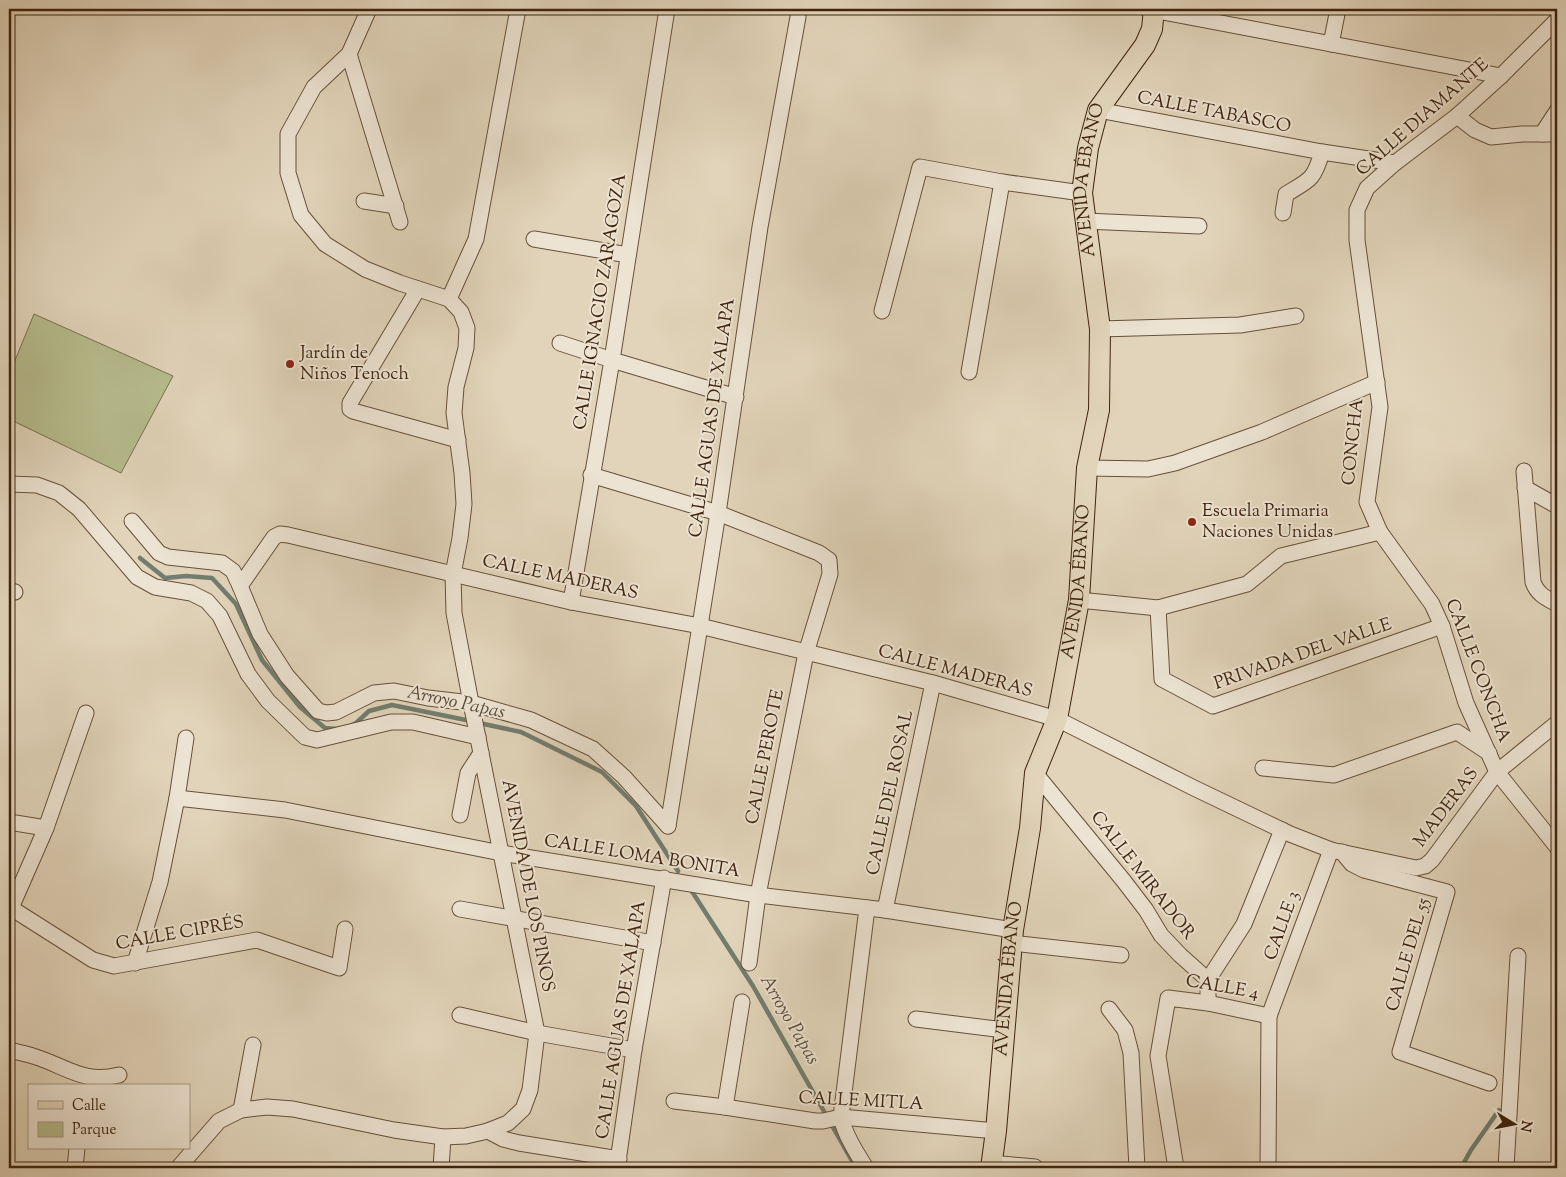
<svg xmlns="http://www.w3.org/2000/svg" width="1566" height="1177" font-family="'Sorts Mill Goudy',serif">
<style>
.green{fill:#b6bc8d;stroke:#7b704e}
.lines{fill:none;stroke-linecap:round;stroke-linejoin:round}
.stream{stroke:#727d6f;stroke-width:4.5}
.minor-casing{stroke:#685039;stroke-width:17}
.major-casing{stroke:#40240e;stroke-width:22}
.minor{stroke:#ece3d2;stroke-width:15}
.major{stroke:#e1d4ba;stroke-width:20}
.poi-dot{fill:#8f2418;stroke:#ece3d2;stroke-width:2}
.labels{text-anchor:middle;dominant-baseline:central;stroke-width:4;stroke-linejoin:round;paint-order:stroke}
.street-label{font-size:18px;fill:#40240e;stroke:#ece3d2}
.poi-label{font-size:18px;fill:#40240e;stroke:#ece3d2;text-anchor:start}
.water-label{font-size:19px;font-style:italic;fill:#554936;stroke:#ece3d2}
</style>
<rect width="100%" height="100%" fill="#e1d4ba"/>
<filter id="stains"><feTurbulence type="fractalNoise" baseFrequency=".004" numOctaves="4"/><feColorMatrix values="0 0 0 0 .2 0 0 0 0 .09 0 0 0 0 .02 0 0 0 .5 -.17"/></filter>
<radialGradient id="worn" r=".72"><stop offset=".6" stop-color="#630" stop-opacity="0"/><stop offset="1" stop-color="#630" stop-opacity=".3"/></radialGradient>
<polygon class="green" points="34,314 173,376 121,473 9,419 9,375"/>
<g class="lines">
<g class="stream">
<polyline points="140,558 165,578 186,576 212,578 236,604 262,660 300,707 325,728 337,729"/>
<polyline points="479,723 521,732 602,772 636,806 678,871"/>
<polyline points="352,725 356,723 369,711 392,705 471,721"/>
<polyline points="691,890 753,986 856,1168"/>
<polyline points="1461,1168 1471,1150 1499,1110"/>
</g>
<defs>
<g id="minor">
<polyline points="369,9 349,54 314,87 288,134 288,173 301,215 325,244 365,269 400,283 449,299"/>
<polyline points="1147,9 1501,76"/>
<polyline points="1557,20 1501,76 1457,116 1395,163 1367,188 1357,210 1357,240 1380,407 1367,502 1380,532 1432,604 1442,626 1466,703 1497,772 1557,847"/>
<polyline points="1331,44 1338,9"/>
<polyline points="349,54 400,222"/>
<polyline points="1098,110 1322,152 1395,163"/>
<polyline points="1457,116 1475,130 1491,137 1522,134 1557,134"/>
<polyline points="1542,134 1557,111"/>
<polyline points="364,201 396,206"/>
<path d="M1283,213L1286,194C1310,180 1314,180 1322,152"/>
<polyline points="1085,221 1199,226"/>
<polyline points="534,239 628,255"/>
<polyline points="418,289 350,403 350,409 353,411 458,440"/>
<polyline points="449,299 476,239 518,9"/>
<polyline points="882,311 920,167 1002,182 1082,193"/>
<polyline points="1100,329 1240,325 1296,316"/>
<polyline points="560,343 612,360 736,397"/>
<polyline points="969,372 1002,182"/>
<polyline points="1087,468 1148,469 1175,463 1262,432 1377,382"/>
<path d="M1524,471L1533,582C1537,594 1546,598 1557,604"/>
<polyline points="591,475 718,513 819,553 829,560 830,574 806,653 758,895 749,963"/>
<polyline points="9,484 37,485 59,493 79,509 137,577 155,587 191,593 207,601 220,616 248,674 268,701 305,737 317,740 391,722 413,722 478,737"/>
<polyline points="1525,488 1557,506"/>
<polyline points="132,521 159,553 168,557 222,563 233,571 240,586 260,634 287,676 318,711 327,713 336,712 374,693 394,691 428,698 471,703 531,720 593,749 624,777 668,826"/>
<polyline points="240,586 274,537 280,534 288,535 571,602 700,626 933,683 1057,719 1194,788 1290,834 1331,850 1416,868 1425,866 1432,860 1497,772 1557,723"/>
<polyline points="9,591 15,592"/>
<polyline points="1079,600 1158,608 1247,584 1281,556 1380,532"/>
<polyline points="571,602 612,360 667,9"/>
<polyline points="1158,608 1162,679 1213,706 1442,626"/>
<polyline points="1263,768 1334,775 1457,732 1489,753"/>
<polyline points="1035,773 1123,880 1146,910 1161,935 1180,955 1208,980 1208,1003"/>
<polyline points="177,798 285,810 501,853 758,895 885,910 1013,930"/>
<polyline points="460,815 468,773 481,753"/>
<polyline points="9,822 46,828"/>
<polyline points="668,826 718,513 760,227 798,17"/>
<polyline points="1342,852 1352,864 1364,870 1447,892 1400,1052 1489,1083"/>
<polyline points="9,908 11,908 93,960 114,966 257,940 339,968 345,929"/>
<polyline points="11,908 46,828 86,713"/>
<polyline points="460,909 653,943"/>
<polyline points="885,910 933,683"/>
<polyline points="1011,943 1121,955"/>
<polyline points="135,963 160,882 177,798 186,738"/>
<polyline points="1208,980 1244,924 1282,830"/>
<polyline points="1109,1009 1125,1030 1131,1053 1137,1168"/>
<polyline points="460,1015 537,1033 634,1050"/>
<polyline points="916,1019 1004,1030"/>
<path d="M9,1050C18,1052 27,1054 36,1057C67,1067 84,1084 119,1075"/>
<polyline points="674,1101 725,1107 815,1121 823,1121 841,1117 996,1131"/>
<polyline points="725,1107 742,1002"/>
<polyline points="241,1110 253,1045"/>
<polyline points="488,1131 503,1139 519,1143 619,1159"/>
<polyline points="992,1163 1035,1167"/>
<polyline points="75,1168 77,1148"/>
<polyline points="178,1168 219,1121 241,1110 267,1107 293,1109 394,1130 443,1137 466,1136 488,1131 508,1123 523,1109 530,1090 537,1033 471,703 454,613 453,574 460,538 464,504 462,473 454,413 456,387 466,348 467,328 461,312 449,299"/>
<polyline points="441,1168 443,1137"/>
<polyline points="617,1168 634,1050 664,878"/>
<path d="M866,1168C856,1152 845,1135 841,1117L867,908"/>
<polyline points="1176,1168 1158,1056 1168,998 1208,1003 1269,1016"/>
<polyline points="1268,1168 1269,1016 1331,850"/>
<polyline points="1506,1168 1518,956"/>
</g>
<g id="major">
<path id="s1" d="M991,1168L996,1131L1013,930L1030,828L1035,773L1057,719L1079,600L1087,468L1099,410L1100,329L1082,193L1088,148L1098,110L1145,45L1152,29L1154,9"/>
</g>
</defs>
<use href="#minor" class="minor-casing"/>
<use href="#major" class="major-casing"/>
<use href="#minor" class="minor"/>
<use href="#major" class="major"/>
</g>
<g class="poi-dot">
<circle cx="290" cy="364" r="5"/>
<circle cx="1192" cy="522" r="5"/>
</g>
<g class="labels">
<g class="street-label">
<text transform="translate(1214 113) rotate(11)">CALLE TABASCO</text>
<text transform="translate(1423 118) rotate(-41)">CALLE DIAMANTE</text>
<text stroke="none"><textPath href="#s1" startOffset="1000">AVENIDA ÉBANO</textPath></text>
<text transform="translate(601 302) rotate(-81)">CALLE IGNACIO ZARAGOZA</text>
<text transform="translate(713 418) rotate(-82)">CALLE AGUAS DE XALAPA</text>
<text transform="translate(1354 442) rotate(-84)">CONCHA</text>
<text transform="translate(560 578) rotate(12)">CALLE MADERAS</text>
<text stroke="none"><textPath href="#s1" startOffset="595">AVENIDA ÉBANO</textPath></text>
<text transform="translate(1303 655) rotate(-19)">PRIVADA DEL VALLE</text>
<text transform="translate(1477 671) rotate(69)">CALLE CONCHA</text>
<text transform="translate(955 672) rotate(15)">CALLE MADERAS</text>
<text transform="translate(766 757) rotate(-79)">CALLE PEROTE</text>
<text transform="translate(891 793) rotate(-78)">CALLE DEL ROSAL</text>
<text transform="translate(1447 808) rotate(-53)">MADERAS</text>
<text transform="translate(642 857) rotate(9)">CALLE LOMA BONITA</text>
<text transform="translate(1142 876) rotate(52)">CALLE MIRADOR</text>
<text transform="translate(527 886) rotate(79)">AVENIDA DE LOS PINOS</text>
<text transform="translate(1283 926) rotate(-70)">CALLE 3</text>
<text transform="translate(180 934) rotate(-10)">CALLE CIPRÉS</text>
<text transform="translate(1409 955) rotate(-74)">CALLE DEL 55</text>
<text stroke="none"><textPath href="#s1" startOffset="190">AVENIDA ÉBANO</textPath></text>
<text transform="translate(1222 988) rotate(10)">CALLE 4</text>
<text transform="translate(622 1020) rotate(-81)">CALLE AGUAS DE XALAPA</text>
<text transform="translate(861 1102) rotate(3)">CALLE MITLA</text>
</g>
<g class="poi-label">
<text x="300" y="354">Jardín de<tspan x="300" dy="21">Niños Tenoch</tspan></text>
<text x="1202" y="512">Escuela Primaria<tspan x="1202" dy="21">Naciones Unidas</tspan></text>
</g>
<g class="water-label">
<text transform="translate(456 703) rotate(12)">Arroyo Papas</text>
<text transform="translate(789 1020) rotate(60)">Arroyo Papas</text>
</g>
</g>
<rect width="1566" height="1177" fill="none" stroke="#e1d4ba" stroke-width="30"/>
<rect x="10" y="10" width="1546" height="1157" fill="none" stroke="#40240e" stroke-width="2.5"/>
<rect x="15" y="15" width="1536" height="1147" fill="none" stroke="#40240e"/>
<rect x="28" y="1084" width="162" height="65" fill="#ece3d2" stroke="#a79784"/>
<rect x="38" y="1101" width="25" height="8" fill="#e1d4ba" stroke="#a79784"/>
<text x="72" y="1110" font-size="15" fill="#40240e">Calle</text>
<rect x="38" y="1122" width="25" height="15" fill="#b6bc8d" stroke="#a79784"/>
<text x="72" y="1134" font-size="15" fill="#40240e">Parque</text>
<g transform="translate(1514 1124) rotate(100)" stroke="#ece3d2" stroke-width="4" paint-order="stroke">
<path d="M0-4L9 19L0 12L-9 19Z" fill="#40240e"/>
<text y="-8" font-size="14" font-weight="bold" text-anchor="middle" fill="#40240e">N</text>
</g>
<rect width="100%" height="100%" filter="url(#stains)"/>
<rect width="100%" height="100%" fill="url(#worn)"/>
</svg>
